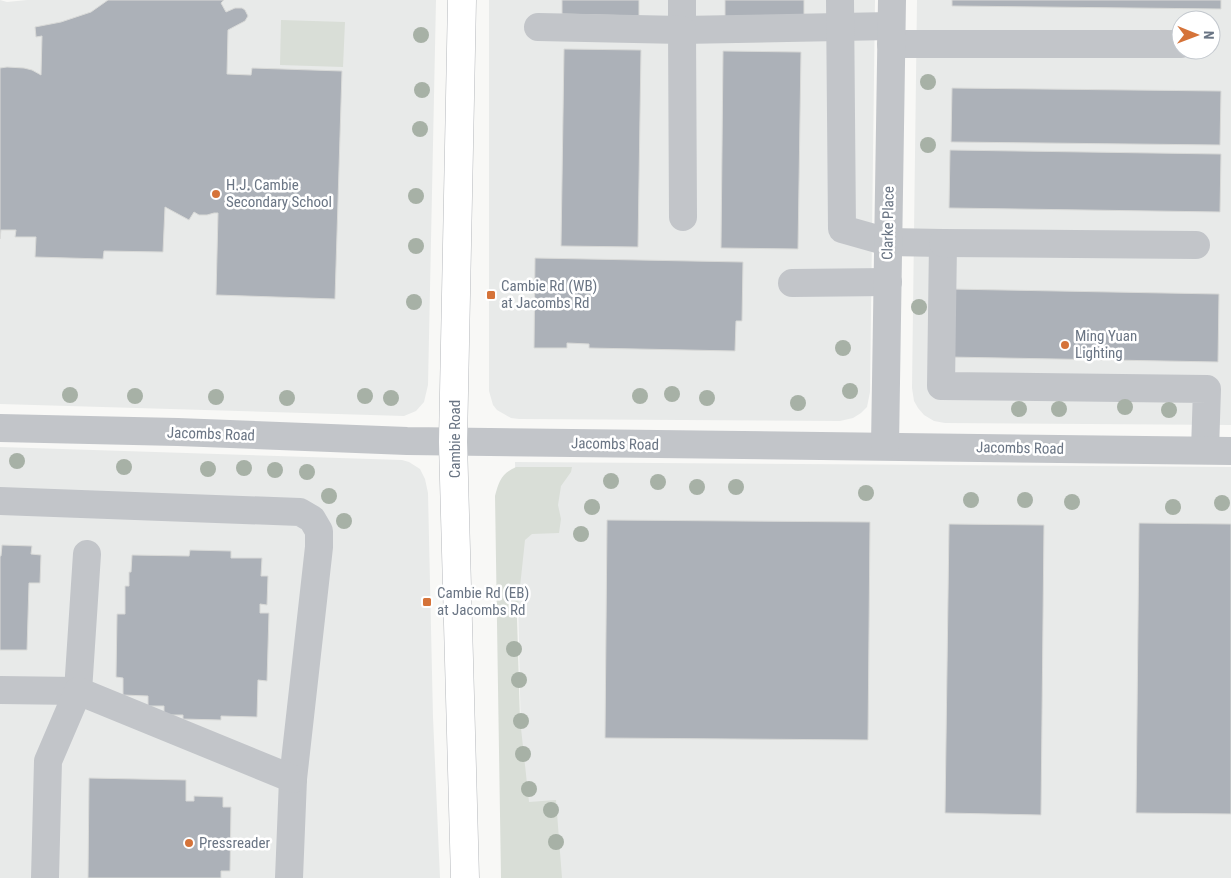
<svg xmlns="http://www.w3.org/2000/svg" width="1231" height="878" font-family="'Roboto Condensed',sans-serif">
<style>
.built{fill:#e8eae9;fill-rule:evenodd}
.green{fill:#d9ded7}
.building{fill:#acb1b8;stroke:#d9dad8}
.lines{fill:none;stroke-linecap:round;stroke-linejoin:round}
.major-casing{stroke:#b6b9bd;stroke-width:29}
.minor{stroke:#c2c5c9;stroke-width:28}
.major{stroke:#fff;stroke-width:28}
.tree{fill:#a7b1a6}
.poi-dot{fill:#d57339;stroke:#fff;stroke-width:2}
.labels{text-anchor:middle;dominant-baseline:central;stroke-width:5;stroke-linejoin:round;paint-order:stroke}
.poi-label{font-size:15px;fill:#6a7584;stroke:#fff;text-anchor:start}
.street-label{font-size:15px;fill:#6a7584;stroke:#fff}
</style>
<rect width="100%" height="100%" fill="#f8f8f6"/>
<g class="built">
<polygon points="0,0 7,2 27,0 436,0 428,385 424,402 416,411 404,416 0,404"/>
<polygon points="489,0 875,0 870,392 867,407 861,413 853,418 840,421 519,419 511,418 497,410 493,405 489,391"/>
<path d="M917,0H1231V425L945,423L934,421L924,415L918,408L914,401L912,388ZM1181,20H1211V50H1181Z"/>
<polygon points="0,447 402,460 409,462 420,469 425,479 428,493 433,717 440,878 0,878"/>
<polygon points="515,462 1231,467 1231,878 524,878"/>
</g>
<g class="green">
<polygon points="281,20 345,22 343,67 280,65"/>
<path d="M516,467H572L571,472L561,486L558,505L561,519L559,533L532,534L525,540L517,615L520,719L529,802L556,800L562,878H501L495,496C499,481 501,474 516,467Z"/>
</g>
<g class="building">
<polygon points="108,0 224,0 221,3 226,12 235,8 242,8 245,10 248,16 245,21 228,30 227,74 251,75 252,68 342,71 335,299 216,295 218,213 214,213 207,215 199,215 194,212 189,220 165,207 163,252 104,251 103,259 35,257 36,237 15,237 16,230 1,230 0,239 0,68 7,67 24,68 32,70 41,75 42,36 36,37 35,27 61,22 91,12"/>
<polygon points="562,0 639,0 639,16 562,14"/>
<polygon points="725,0 804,0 804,18 725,17"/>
<polygon points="952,0 1221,0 1221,9 952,6"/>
<polygon points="564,49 641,50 638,247 561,246"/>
<polygon points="723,51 801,52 798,249 721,248"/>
<polygon points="952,88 1221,91 1220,145 951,142"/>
<polygon points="950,150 1221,154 1220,212 949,208"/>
<polygon points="535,258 743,262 742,321 736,321 735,351 589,348 589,344 567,343 567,348 534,348"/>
<polygon points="950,289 1219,294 1218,362 948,357"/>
<polygon points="607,520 870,522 868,740 605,738"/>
<polygon points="1139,523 1231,524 1231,814 1136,813"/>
<polygon points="949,524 1044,525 1041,815 945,813"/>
<polygon points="2,545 32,546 31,554 41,555 40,583 29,583 27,650 0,650 0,556 1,556"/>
<polygon points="190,550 231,551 231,558 262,558 261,576 268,576 267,605 260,604 260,613 269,613 267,681 258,680 257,717 221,716 221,720 183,719 183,715 164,715 164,706 148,706 148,696 123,695 123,678 116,677 117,614 125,614 125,586 129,586 129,572 131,572 132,555 189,556"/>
<polygon points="89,778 186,780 186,801 194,801 194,796 223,797 223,807 231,807 230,871 221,871 221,878 88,878"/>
</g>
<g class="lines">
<defs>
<polyline id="major" points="462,0 453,442 465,878"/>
</defs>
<use href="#major" class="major-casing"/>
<g class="minor">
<polyline points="682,0 682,30 891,26"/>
<polyline points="840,0 842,229 888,242 943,243 941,386 1207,389 1205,450"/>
<polyline points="538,27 682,30 683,217"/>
<polyline points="891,44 1181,44"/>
<polyline points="943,243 1196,245"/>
<polyline points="792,283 888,282"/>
<polyline points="0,428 178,432 407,441 1231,451"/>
<polyline points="885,446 892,0"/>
<polyline points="0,501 300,512 312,519 319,531 319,547 293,779 289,878"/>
<polyline points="0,690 78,691 87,554"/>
<polyline points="45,878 48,761 78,691 293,779"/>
</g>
<use href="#major" class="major"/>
</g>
<g class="tree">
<circle cx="421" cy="35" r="8"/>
<circle cx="928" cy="82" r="8"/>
<circle cx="422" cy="90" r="8"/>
<circle cx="420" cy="129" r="8"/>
<circle cx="928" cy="145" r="8"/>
<circle cx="416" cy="196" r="8"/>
<circle cx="416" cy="246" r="8"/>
<circle cx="414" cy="302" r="8"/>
<circle cx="919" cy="307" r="8"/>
<circle cx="843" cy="348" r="8"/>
<circle cx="850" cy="391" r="8"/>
<circle cx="672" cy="394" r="8"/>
<circle cx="70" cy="395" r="8"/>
<circle cx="135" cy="396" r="8"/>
<circle cx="365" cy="396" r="8"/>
<circle cx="640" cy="396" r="8"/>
<circle cx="216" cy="397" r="8"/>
<circle cx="287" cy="398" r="8"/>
<circle cx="391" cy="398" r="8"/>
<circle cx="707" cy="398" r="8"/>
<circle cx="798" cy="403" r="8"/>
<circle cx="1125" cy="407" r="8"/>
<circle cx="1019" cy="409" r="8"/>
<circle cx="1059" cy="409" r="8"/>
<circle cx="1169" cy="410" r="8"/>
<circle cx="17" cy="461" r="8"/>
<circle cx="124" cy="467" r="8"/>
<circle cx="244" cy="468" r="8"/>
<circle cx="208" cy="469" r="8"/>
<circle cx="275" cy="470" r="8"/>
<circle cx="307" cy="472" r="8"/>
<circle cx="611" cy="481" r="8"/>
<circle cx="658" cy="482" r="8"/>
<circle cx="697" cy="487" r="8"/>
<circle cx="736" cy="487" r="8"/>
<circle cx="866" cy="493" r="8"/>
<circle cx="329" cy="496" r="8"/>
<circle cx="971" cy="500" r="8"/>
<circle cx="1025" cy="500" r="8"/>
<circle cx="1072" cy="502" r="8"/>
<circle cx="1222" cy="503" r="8"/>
<circle cx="592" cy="507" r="8"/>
<circle cx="1173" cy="507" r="8"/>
<circle cx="344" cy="521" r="8"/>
<circle cx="581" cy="534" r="8"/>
<circle cx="514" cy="649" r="8"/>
<circle cx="519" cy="680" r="8"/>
<circle cx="521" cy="721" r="8"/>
<circle cx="523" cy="754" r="8"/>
<circle cx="529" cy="789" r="8"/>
<circle cx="551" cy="810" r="8"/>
<circle cx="556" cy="842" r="8"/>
</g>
<g class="poi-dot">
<circle cx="216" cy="194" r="5"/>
<rect x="486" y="290" width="10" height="10" rx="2.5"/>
<circle cx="1065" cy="345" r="5"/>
<rect x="422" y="597" width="10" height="10" rx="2.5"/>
<circle cx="189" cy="843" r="5"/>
</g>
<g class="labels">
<g class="poi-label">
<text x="226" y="185">H.J. Cambie<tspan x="226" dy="17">Secondary School</tspan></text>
<text x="501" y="286">Cambie Rd (WB)<tspan x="501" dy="17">at Jacombs Rd</tspan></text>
<text x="1075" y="336">Ming Yuan<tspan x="1075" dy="17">Lighting</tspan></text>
<text x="437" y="593">Cambie Rd (EB)<tspan x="437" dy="17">at Jacombs Rd</tspan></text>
<text x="199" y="843">Pressreader</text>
</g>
<g class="street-label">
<text transform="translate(888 223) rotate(-89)">Clarke Place</text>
<text transform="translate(211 434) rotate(2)">Jacombs Road</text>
<text transform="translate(455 439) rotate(-90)">Cambie Road</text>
<text transform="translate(615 444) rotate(1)">Jacombs Road</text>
<text transform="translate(1020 448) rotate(1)">Jacombs Road</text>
</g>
</g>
<g transform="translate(1196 35) rotate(91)"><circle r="24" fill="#ffffff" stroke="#c3c8ce"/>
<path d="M0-4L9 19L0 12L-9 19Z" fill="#d57339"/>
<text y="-8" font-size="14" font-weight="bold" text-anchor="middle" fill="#6a7584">N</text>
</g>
</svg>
